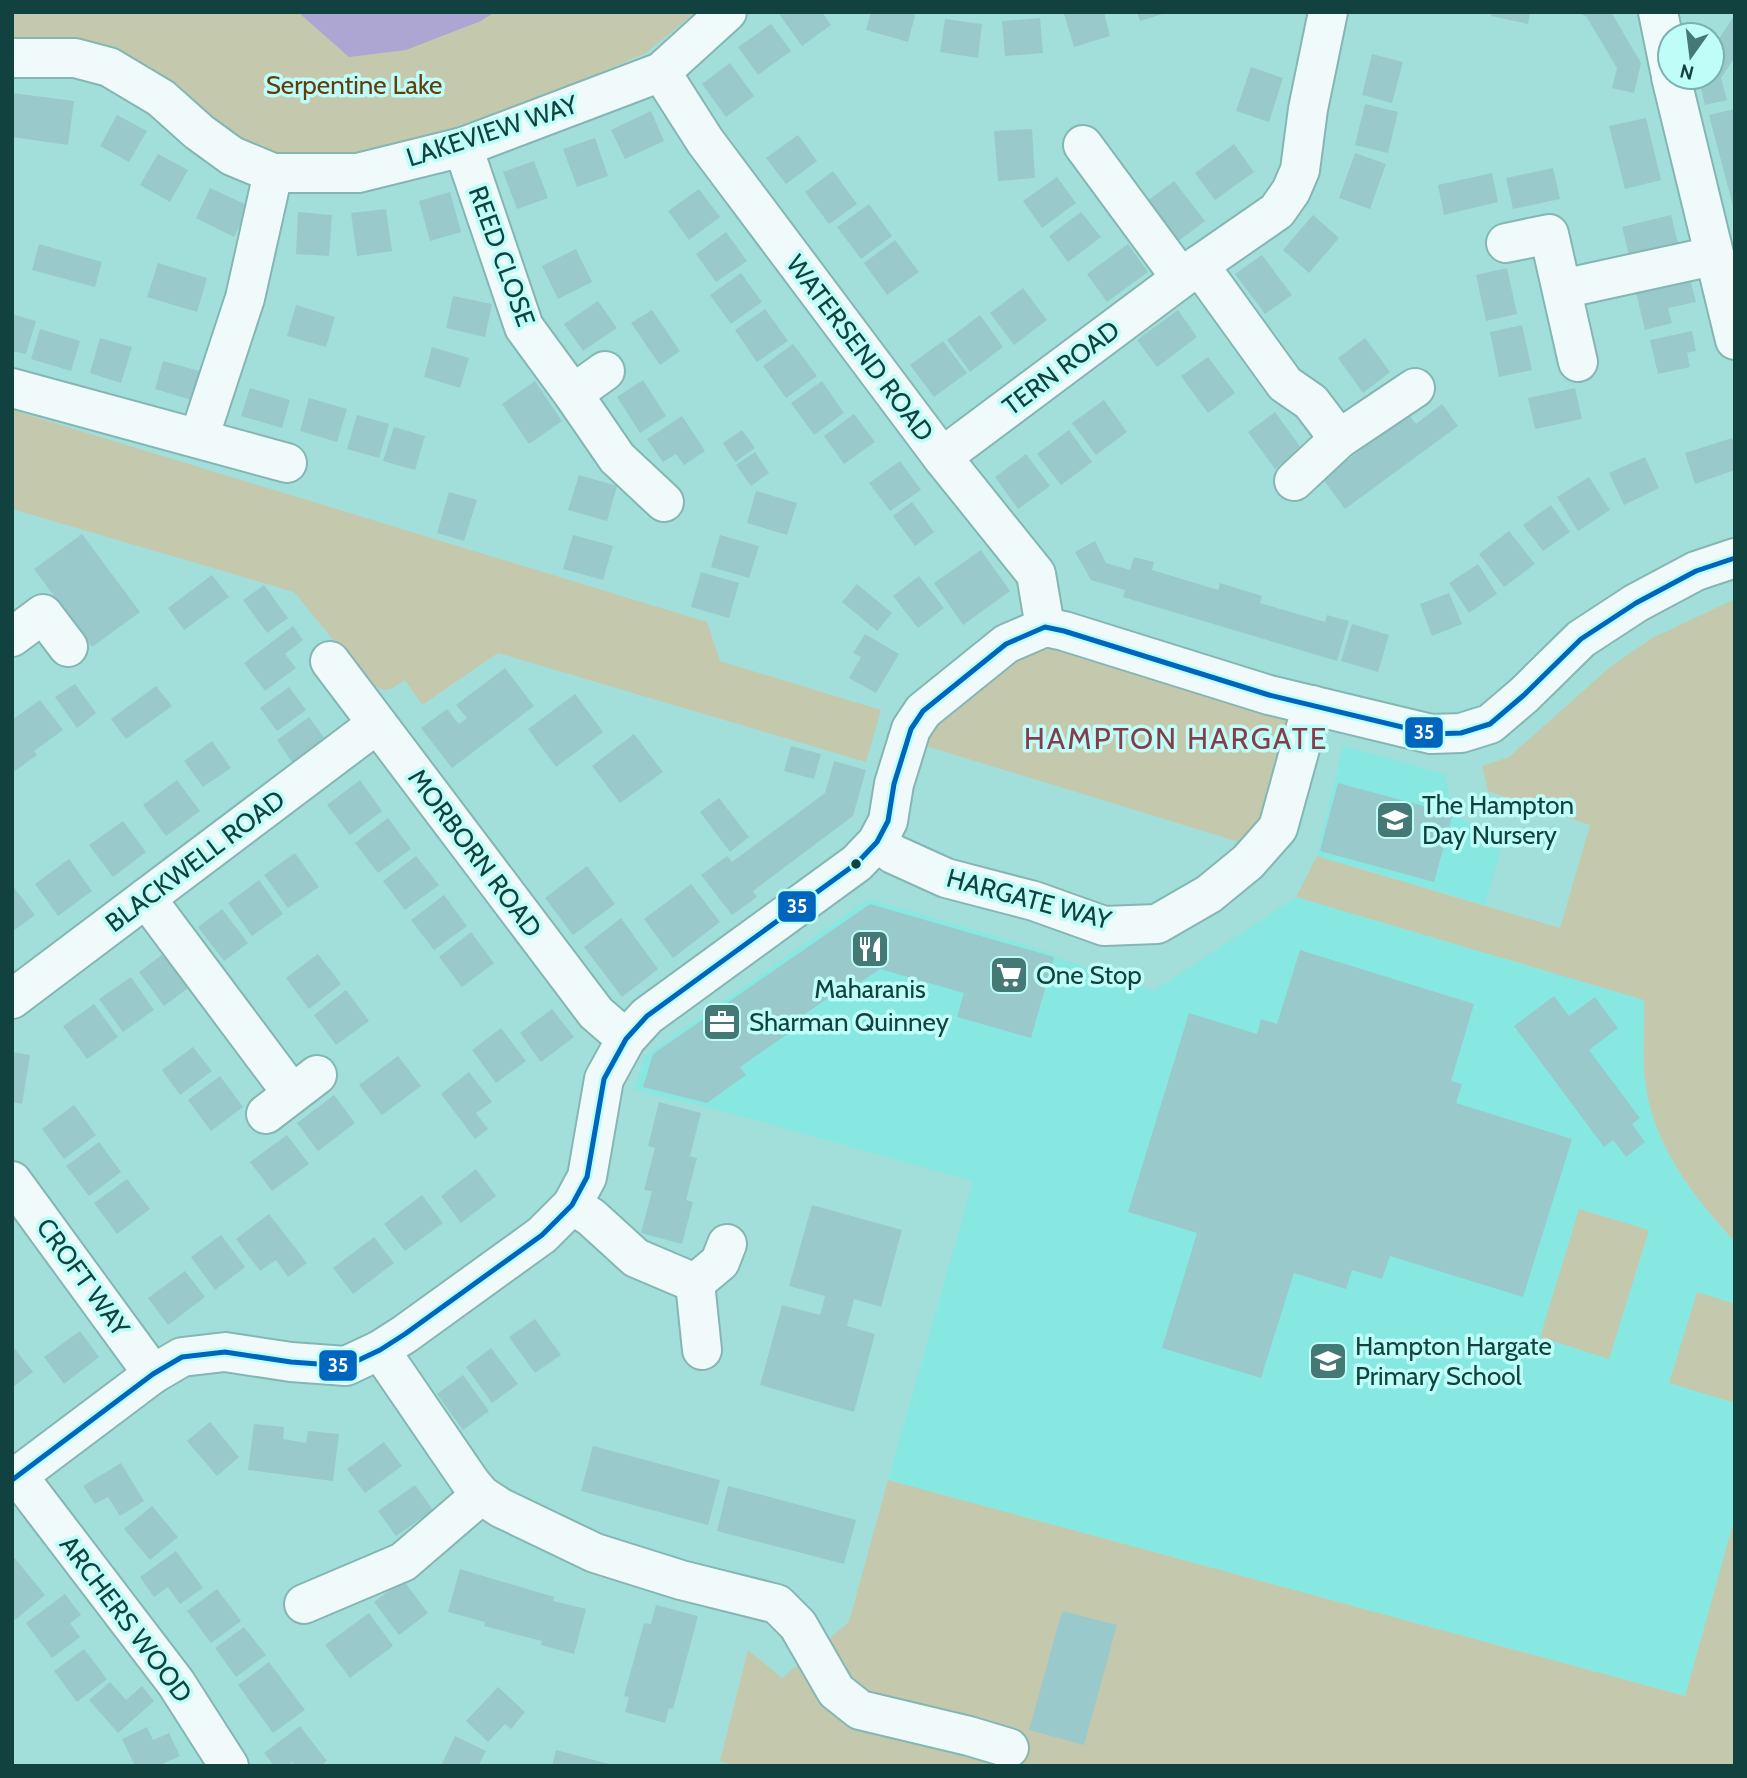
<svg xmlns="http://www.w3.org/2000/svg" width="1747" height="1778" font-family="Cabin,sans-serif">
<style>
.built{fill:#87e8e2}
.green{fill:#c4c9ad}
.water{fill:#ada6d2}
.building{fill:#99c9cb}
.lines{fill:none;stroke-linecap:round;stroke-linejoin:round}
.minor-casing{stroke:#84b6b3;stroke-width:42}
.minor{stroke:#f1fafa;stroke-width:38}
.bus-1-casing{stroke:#bffdf8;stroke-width:10}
.bus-1{stroke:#0065bd;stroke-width:5}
.bus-dot{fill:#114240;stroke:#bffdf8;stroke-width:2.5}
.labels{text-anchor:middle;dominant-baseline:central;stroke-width:7;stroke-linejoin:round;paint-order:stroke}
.park-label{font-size:26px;fill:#603d0b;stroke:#bffdf8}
.street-label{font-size:26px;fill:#114240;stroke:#bffdf8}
.poi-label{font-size:26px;fill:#114240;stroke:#bffdf8;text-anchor:start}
.quarter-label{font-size:30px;letter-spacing:2px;fill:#853d4b;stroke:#bffdf8}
.line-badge{stroke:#bffdf8;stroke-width:2.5}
.badge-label{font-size:19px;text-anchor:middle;font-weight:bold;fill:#fff}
</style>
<rect width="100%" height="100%" fill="#a2dfdb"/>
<g class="built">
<polygon points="1343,746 1445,774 1452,810 1478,831 1504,838 1485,905 1317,856"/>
<polygon points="1296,897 1644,1000 1645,1081 1707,1211 1735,1242 1735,1517 1686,1696 888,1480 973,1181 719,1110 634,1090 645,1056 869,899 1055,954 1055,957 1154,991"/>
</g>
<g class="green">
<polygon points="12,12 696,12 646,53 487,121 362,157 276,155 12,40"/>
<polygon points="12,410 707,622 720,661 881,710 866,762 498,653 422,705 405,680 391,689 383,690 366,680 294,592 12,509"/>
<path d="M1735,599V1242C1693,1196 1652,1144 1645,1080C1642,1054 1645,1026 1644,1000L1296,897L1317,856L1560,928L1590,825L1488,791L1482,766L1509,757L1610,667L1652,638Z"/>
<polygon points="1064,642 1285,716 1289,731 1252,846 926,746 945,710 1031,649"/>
<polygon points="1579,1209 1649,1230 1609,1359 1540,1337"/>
<polygon points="1697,1292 1735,1304 1735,1403 1669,1383"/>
<polygon points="888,1480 1685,1696 1735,1517 1735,1766 736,1766 720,1761 748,1650 782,1678 849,1622"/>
</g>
<polygon class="water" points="298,12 495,12 481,21 406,50 349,57"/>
<g class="building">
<polygon points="782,12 822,12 831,25 802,46 779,14"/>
<polygon points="871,12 916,12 908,42 866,30"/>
<polygon points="1069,12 1104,12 1110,36 1074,47 1064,14"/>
<polygon points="1137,12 1166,12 1166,13 1140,21"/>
<polygon points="1492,12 1530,12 1528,24 1491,16"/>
<polygon points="1575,12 1611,12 1641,63 1634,93 1612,88 1617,68 1586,16"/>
<polygon points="1735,14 1735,57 1721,78 1727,100 1705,105 1698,77 1712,77 1712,50"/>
<polygon points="1040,18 1043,53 1005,56 1002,21"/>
<polygon points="945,19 982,24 978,58 940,52"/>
<polygon points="771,24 791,51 758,75 738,47"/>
<polygon points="1372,54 1403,62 1392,103 1362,95"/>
<polygon points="730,63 754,96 726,117 702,84"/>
<polygon points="1251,67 1283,78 1269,122 1236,111"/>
<polygon points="12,93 74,101 68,145 12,137"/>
<polygon points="1365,104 1398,112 1388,153 1355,145"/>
<polygon points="1735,109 1735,210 1734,210 1709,115"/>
<polygon points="651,111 664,141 625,159 611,130"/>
<polygon points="117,115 147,131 129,162 100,146"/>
<polygon points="1646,118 1661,180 1625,189 1609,126"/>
<polygon points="1032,129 1035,178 998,181 994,131"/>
<polygon points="798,135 817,161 786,184 766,158"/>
<polygon points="595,138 608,176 577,187 563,149"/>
<polygon points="1234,144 1254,172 1215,200 1195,173"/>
<polygon points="1355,153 1386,164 1370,209 1339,198"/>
<polygon points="158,154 188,170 170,202 140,185"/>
<polygon points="534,161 548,198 517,209 503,172"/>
<polygon points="1553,168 1560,199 1513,209 1506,178"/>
<polygon points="833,171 857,204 829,224 805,192"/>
<polygon points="1492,173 1498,202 1444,215 1438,185"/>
<polygon points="1057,177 1076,203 1042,228 1023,201"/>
<polygon points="1174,181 1205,221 1177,242 1147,201"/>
<polygon points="210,188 249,206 234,237 196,218"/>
<polygon points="699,189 720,217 689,240 668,211"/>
<polygon points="450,192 461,232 430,241 419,201"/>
<polygon points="869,204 892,236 861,259 837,227"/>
<polygon points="386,209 392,251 357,256 351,213"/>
<polygon points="298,212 332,215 329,256 296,254"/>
<polygon points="1081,212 1101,237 1068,262 1049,236"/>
<polygon points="1313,215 1339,238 1309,273 1283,250"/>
<polygon points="1671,215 1678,243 1629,255 1622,227"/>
<polygon points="726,232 747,261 716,282 696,254"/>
<polygon points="895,240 919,272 887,295 864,263"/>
<polygon points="39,244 102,262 95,287 32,270"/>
<polygon points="1128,244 1148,272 1107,302 1087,274"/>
<polygon points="576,249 592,282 558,299 542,266"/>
<polygon points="1262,255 1292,295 1265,314 1235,274"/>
<polygon points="158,263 207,278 197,312 147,297"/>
<polygon points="1507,268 1517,314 1486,321 1476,275"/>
<polygon points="1688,271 1696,302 1668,308 1672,323 1645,330 1634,284"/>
<polygon points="741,273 762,302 731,324 710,295"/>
<polygon points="1023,288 1047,320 1014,345 990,313"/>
<polygon points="453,296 492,304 485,337 446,328"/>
<polygon points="598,301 617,328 583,351 564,324"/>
<polygon points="296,305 335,317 326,347 287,336"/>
<polygon points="765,309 788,341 757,362 735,330"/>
<polygon points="652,310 680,351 660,365 631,323"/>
<polygon points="1178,310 1197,337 1157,367 1137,340"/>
<polygon points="12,314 36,321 26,354 12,351"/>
<polygon points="980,315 1003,347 970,372 947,340"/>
<polygon points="1522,325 1532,370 1499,377 1490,332"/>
<polygon points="40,329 80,341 71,371 31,359"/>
<polygon points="1692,331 1696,351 1687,353 1690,367 1658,374 1650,340"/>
<polygon points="100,338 132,347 121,383 90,373"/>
<polygon points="1365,338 1390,372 1363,393 1338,358"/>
<polygon points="943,341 967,373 934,397 910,365"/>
<polygon points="793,344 817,376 786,398 763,366"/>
<polygon points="432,347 469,358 460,388 424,377"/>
<polygon points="1208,357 1235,393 1208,413 1181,376"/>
<polygon points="163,361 203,372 195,401 155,389"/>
<polygon points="643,380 666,416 640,433 617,397"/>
<polygon points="535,381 562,421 529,444 502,404"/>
<polygon points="822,381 844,413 814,435 791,403"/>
<polygon points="250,388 290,400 282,428 241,416"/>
<polygon points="1575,388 1582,419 1535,429 1528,398"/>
<polygon points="309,398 347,409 337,442 300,431"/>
<polygon points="1104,400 1127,432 1096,455 1072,423"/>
<polygon points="1442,404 1458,426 1345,509 1322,478 1409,415 1416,424"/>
<polygon points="1275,412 1302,449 1275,469 1248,432"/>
<polygon points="854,414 875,442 844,464 824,436"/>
<polygon points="357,415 389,424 379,458 347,449"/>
<polygon points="682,416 705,451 684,465 676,454 663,462 647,439"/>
<polygon points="394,427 425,436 415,470 383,461"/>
<polygon points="742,430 755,448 735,462 723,443"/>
<polygon points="1069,430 1092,462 1061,485 1037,454"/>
<polygon points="1732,438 1735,445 1735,470 1695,484 1685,453"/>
<polygon points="755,452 769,473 751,486 736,465"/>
<polygon points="1026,454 1050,486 1018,509 995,477"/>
<polygon points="1645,457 1659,488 1624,505 1609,473"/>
<polygon points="900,461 921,490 890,511 869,483"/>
<polygon points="579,475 617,486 607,521 568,510"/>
<polygon points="1589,477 1610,510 1578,531 1557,497"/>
<polygon points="756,491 797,503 787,535 747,523"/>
<polygon points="449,492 477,500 464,541 437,533"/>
<polygon points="912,502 934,532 915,546 893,516"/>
<polygon points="1551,505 1570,532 1543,551 1523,525"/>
<polygon points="1509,531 1535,564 1504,587 1479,554"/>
<polygon points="82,534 140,612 92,647 34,569"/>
<polygon points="573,535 613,546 603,580 563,569"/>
<polygon points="720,535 759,546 749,578 711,567"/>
<polygon points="1095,541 1106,563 1130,570 1134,557 1154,562 1152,570 1218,590 1220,583 1262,596 1260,603 1325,622 1327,615 1349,621 1337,661 1123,597 1125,590 1091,580 1075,552"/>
<polygon points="981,550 1010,591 963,625 934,583"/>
<polygon points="1478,564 1497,594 1469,613 1449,583"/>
<polygon points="701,572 739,583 729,618 691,607"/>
<polygon points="212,575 229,597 184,630 168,608"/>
<polygon points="919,576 944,608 918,628 893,596"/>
<polygon points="857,584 892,613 877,631 842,602"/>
<polygon points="264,585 288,618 267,633 243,600"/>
<polygon points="1449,593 1462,624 1432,636 1420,604"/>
<polygon points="1352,624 1389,635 1378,672 1341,661"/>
<polygon points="293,626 303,640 285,654 296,668 265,691 244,663"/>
<polygon points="865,634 899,654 876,693 849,678 861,657 853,653"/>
<polygon points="505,668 534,706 452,768 421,728 447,709 459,724 467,718 456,705"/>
<polygon points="75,684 96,713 77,728 55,697"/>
<polygon points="156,686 172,706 126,739 111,719"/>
<polygon points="289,687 306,710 277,731 260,708"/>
<polygon points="575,694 603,732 556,767 528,729"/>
<polygon points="40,700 63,730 34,751 37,755 12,773 12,720"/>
<polygon points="309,717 325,739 292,762 277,740"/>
<polygon points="634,734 663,772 620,803 592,766"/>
<polygon points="212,741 231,768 203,787 184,761"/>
<polygon points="791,746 821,754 814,779 784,771"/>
<polygon points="834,761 866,770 853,816 753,891 757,897 732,915 701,875 727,856 732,862 825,793"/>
<polygon points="177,780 200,811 166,836 143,805"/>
<polygon points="360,780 382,811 350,835 327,805"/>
<polygon points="1338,783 1453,814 1434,882 1320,851"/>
<polygon points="719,798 749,837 730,852 700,812"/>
<polygon points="388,818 411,849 378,873 355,843"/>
<polygon points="123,821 146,852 113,877 89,845"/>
<polygon points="295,853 319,887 288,908 264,875"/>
<polygon points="416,856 439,885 405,910 383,881"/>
<polygon points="69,859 92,891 58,916 35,884"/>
<polygon points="587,866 615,904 573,935 545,898"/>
<polygon points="259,880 283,914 252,936 228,903"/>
<polygon points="691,884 720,922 673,958 644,919"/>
<polygon points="12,885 35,915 12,932"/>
<polygon points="444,895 467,926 434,950 411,920"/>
<polygon points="870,904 1054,957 1031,1038 957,1017 964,993 880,969 844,993 841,989 785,1028 789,1033 740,1067 746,1075 707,1103 643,1087 653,1054"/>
<polygon points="222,909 248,943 224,961 198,927"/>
<polygon points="621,918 658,969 622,997 584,947"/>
<polygon points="471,932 494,963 462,987 439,957"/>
<polygon points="1300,950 1474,1004 1451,1081 1462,1084 1456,1103 1572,1139 1523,1297 1390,1256 1382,1279 1352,1270 1346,1289 1294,1273 1261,1378 1162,1348 1197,1233 1128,1212 1189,1013 1257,1034 1261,1019 1277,1024"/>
<polygon points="163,954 188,988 164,1006 139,972"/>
<polygon points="318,954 341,984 309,1009 286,978"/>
<polygon points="131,977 154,1010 123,1032 99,999"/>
<polygon points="346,990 369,1021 336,1045 314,1015"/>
<polygon points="1554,996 1569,1016 1595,997 1618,1028 1589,1050 1640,1118 1632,1124 1645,1142 1626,1157 1613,1140 1604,1147 1514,1026"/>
<polygon points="94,1004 118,1037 87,1059 63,1026"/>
<polygon points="552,1009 574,1037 541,1062 520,1033"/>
<polygon points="501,1028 526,1061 496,1083 472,1050"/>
<polygon points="193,1047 212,1071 180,1095 162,1070"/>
<polygon points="12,1052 30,1055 22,1104 12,1102"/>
<polygon points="398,1056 421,1086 382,1115 359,1085"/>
<polygon points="469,1072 492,1102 476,1113 488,1129 475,1139 441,1094"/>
<polygon points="220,1076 243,1107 211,1131 188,1100"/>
<polygon points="334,1095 355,1123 318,1151 297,1123"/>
<polygon points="659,1102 701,1113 690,1156 697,1158 686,1200 693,1202 682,1244 641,1233 652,1191 644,1190 655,1148 648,1146"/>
<polygon points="74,1105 96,1135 64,1159 42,1129"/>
<polygon points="287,1135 309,1164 272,1191 250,1162"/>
<polygon points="99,1142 121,1172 89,1196 66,1166"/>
<polygon points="476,1169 496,1196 461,1223 441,1196"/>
<polygon points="127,1179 150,1209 117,1234 94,1203"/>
<polygon points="422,1195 443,1223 405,1251 384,1224"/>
<polygon points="812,1205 902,1230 881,1307 854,1299 847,1326 875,1334 854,1412 760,1385 782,1305 820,1315 825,1296 789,1286"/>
<polygon points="269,1214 307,1263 288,1277 276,1260 260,1271 236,1239"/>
<polygon points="221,1235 245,1267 215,1290 191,1257"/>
<polygon points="374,1237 394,1263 353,1294 333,1268"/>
<polygon points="185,1271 205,1297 168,1325 148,1298"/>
<polygon points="535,1319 561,1355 535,1373 509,1337"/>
<polygon points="80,1331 99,1357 64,1384 44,1357"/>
<polygon points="12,1345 33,1372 12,1388"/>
<polygon points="491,1348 518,1384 492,1403 466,1367"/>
<polygon points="463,1375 489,1411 463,1430 437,1394"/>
<polygon points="210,1422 239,1457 217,1476 187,1441"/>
<polygon points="254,1424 284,1427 283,1439 306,1443 308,1431 339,1434 333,1481 248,1470"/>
<polygon points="384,1442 402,1466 365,1493 347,1469"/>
<polygon points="593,1446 720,1480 708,1525 581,1491"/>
<polygon points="121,1463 144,1501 120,1516 108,1497 95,1504 83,1486"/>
<polygon points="415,1485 433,1510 396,1536 378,1511"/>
<polygon points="728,1486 856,1520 844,1564 717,1531"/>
<polygon points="152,1506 178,1537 150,1560 124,1529"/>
<polygon points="176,1551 203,1588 180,1604 168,1587 154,1597 140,1577"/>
<polygon points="12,1555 45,1595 15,1620 12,1617"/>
<polygon points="460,1569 554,1597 553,1601 586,1609 574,1654 541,1645 542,1641 484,1626 485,1622 448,1612"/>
<polygon points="403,1580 428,1613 399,1635 374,1602"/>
<polygon points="217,1589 241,1621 211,1643 187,1611"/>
<polygon points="65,1594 81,1615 70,1623 80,1637 52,1658 26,1623"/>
<polygon points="656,1605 698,1616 673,1709 669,1708 665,1723 625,1712 629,1697 624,1696 644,1623 651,1624"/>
<polygon points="1062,1611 1117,1625 1084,1745 1029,1730"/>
<polygon points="369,1613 393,1646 350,1678 325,1645"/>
<polygon points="244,1627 266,1655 236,1677 215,1648"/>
<polygon points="84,1649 107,1679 77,1702 54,1671"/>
<polygon points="269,1662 305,1710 273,1733 238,1685"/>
<polygon points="110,1682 126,1700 142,1686 154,1701 118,1733 89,1700"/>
<polygon points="498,1687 525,1712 511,1729 505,1724 488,1742 466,1721"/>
<polygon points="300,1726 327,1761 320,1766 294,1766 292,1762 287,1766 274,1766 264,1753"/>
<polygon points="147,1727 153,1740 169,1733 180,1756 158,1766 135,1766 122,1739"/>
<polygon points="455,1736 486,1751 478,1766 441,1766"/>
<polygon points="556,1750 613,1765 613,1766 552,1766"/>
</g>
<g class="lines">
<defs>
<g id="minor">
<polyline points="1658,12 1670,71"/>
<polyline points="12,58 75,58 109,67 161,98 199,132 232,156 273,173 358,173 463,147 661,72 727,12"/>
<polyline points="661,72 705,141 942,457 1036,574 1045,627"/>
<polyline points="1671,77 1735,340"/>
<polyline points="1083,145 1181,278"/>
<polyline points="463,147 524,327 573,394 617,458 664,502"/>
<polyline points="1506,243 1549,234 1578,362"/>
<polyline points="1199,265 1285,384 1311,402 1339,439"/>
<polyline points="1562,289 1713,256"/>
<polyline points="12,388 287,463"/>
<polyline points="573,394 605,371"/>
<polyline points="199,438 245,298 273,173"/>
<polyline points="942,457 1199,265 1277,211 1291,191 1300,170 1308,109 1328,12"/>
<polyline points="1294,481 1339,439 1415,388"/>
<polyline points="12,637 43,614 68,647"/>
<polyline points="330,661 596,1013 626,1039"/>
<polyline points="877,842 893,854 946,878 1034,901 1104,926 1157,924 1209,894 1248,862 1278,828 1312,705"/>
<polyline points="146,898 291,1092"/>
<polyline points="12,999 377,724"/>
<polyline points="266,1114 317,1075"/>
<polyline points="12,1181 153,1374"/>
<polyline points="572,1205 591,1217 636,1258 695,1283 702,1350"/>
<polyline points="695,1283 720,1262 727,1244"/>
<polyline points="380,1350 471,1483 481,1495 501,1508 595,1553 681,1580 777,1604 798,1625 836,1691 860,1710 969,1736 1009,1748"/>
<polyline points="18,1476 176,1683 229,1766"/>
<polyline points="12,1480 153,1374 182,1357 225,1352 291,1362 346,1366 380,1350 405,1334 542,1235 572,1205 587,1177 604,1079 626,1039 647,1016 857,863 877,842 888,821 894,784 911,729 923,711 1006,644 1045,627 1064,631 1269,695 1431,734 1461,733 1490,724 1524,695 1581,639 1636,603 1696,571 1735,558"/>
<polyline points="304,1604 403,1562 481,1495"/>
</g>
</defs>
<use href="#minor" class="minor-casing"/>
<use href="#minor" class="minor"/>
<defs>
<polyline id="bus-1" points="12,1480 153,1374 182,1357 225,1352 291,1362 346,1366 380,1350 405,1334 542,1235 572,1205 587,1177 604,1079 626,1039 647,1016 857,863 877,842 888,821 894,784 911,729 923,711 1006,644 1045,627 1064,631 1269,695 1431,734 1461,733 1490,724 1524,695 1581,639 1636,603 1696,571 1735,558"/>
</defs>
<use href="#bus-1" class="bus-1-casing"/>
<use href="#bus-1" class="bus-1"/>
</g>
<defs>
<symbol id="school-square" viewBox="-11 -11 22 22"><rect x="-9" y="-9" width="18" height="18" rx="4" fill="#447976" stroke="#bffdf8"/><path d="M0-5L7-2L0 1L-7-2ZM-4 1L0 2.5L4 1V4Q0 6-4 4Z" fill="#fff"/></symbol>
<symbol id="restaurant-square" viewBox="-11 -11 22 22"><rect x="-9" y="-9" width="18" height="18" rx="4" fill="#447976" stroke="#bffdf8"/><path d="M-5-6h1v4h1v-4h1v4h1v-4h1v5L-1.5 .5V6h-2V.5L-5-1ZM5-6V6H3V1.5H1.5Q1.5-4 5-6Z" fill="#fff"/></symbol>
<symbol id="supermarket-square" viewBox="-11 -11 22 22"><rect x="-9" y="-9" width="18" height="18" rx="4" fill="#447976" stroke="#bffdf8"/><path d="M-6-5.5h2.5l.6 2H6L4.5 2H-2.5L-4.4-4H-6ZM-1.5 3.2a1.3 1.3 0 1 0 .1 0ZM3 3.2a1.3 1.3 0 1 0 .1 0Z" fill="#fff"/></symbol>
<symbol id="office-square" viewBox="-11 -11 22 22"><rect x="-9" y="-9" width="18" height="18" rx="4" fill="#447976" stroke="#bffdf8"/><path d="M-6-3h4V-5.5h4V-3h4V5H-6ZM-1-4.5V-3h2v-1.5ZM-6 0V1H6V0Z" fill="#fff"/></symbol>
</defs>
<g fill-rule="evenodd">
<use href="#school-square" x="1373" y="798" width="44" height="44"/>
<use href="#restaurant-square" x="848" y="927" width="44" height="44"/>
<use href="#supermarket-square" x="987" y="953" width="44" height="44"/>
<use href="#office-square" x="700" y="1000" width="44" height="44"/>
<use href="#school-square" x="1306" y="1339" width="44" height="44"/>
</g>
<circle class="bus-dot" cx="856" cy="864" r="6"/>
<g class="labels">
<g class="park-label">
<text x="354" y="85">Serpentine Lake</text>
</g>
<g class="street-label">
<text transform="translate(492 131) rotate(-18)">LAKEVIEW WAY</text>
<text transform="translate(502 256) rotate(70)">REED CLOSE</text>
<text transform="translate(860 348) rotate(53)">WATERSEND ROAD</text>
<text transform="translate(1061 368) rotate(-37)">TERN ROAD</text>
<text transform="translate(475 853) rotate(53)">MORBORN ROAD</text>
<text transform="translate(195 861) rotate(-37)">BLACKWELL ROAD</text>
<text transform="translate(1029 899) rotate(15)">HARGATE WAY</text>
<text transform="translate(83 1277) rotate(54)">CROFT WAY</text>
<text transform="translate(126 1619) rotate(53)">ARCHERS WOOD</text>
</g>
<g class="poi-label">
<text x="1422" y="805">The Hampton<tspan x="1422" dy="30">Day Nursery</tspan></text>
<text x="1036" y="975">One Stop</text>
<text x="870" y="989" text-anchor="middle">Maharanis</text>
<text x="749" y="1022">Sharman Quinney</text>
<text x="1355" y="1346">Hampton Hargate<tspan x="1355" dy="30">Primary School</tspan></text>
</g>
<g class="quarter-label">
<text x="1176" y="738">HAMPTON HARGATE</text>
</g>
</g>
<g class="line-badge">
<rect x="1404" y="716" width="40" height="33" rx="7" fill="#0065bd"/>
<rect x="777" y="890" width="40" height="33" rx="7" fill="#0065bd"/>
<rect x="318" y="1349" width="40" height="33" rx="7" fill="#0065bd"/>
</g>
<g class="badge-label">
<text x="1424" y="739">35</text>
<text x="797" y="913">35</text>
<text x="338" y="1372">35</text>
</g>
<rect width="1747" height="1778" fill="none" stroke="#114240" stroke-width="28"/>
<g transform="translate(1691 56) rotate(194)"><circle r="33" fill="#bffdf8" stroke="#79b2ae" stroke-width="2"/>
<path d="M0-5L12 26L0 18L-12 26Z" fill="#447976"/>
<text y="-10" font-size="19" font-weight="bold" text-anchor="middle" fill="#114240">N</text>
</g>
</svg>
